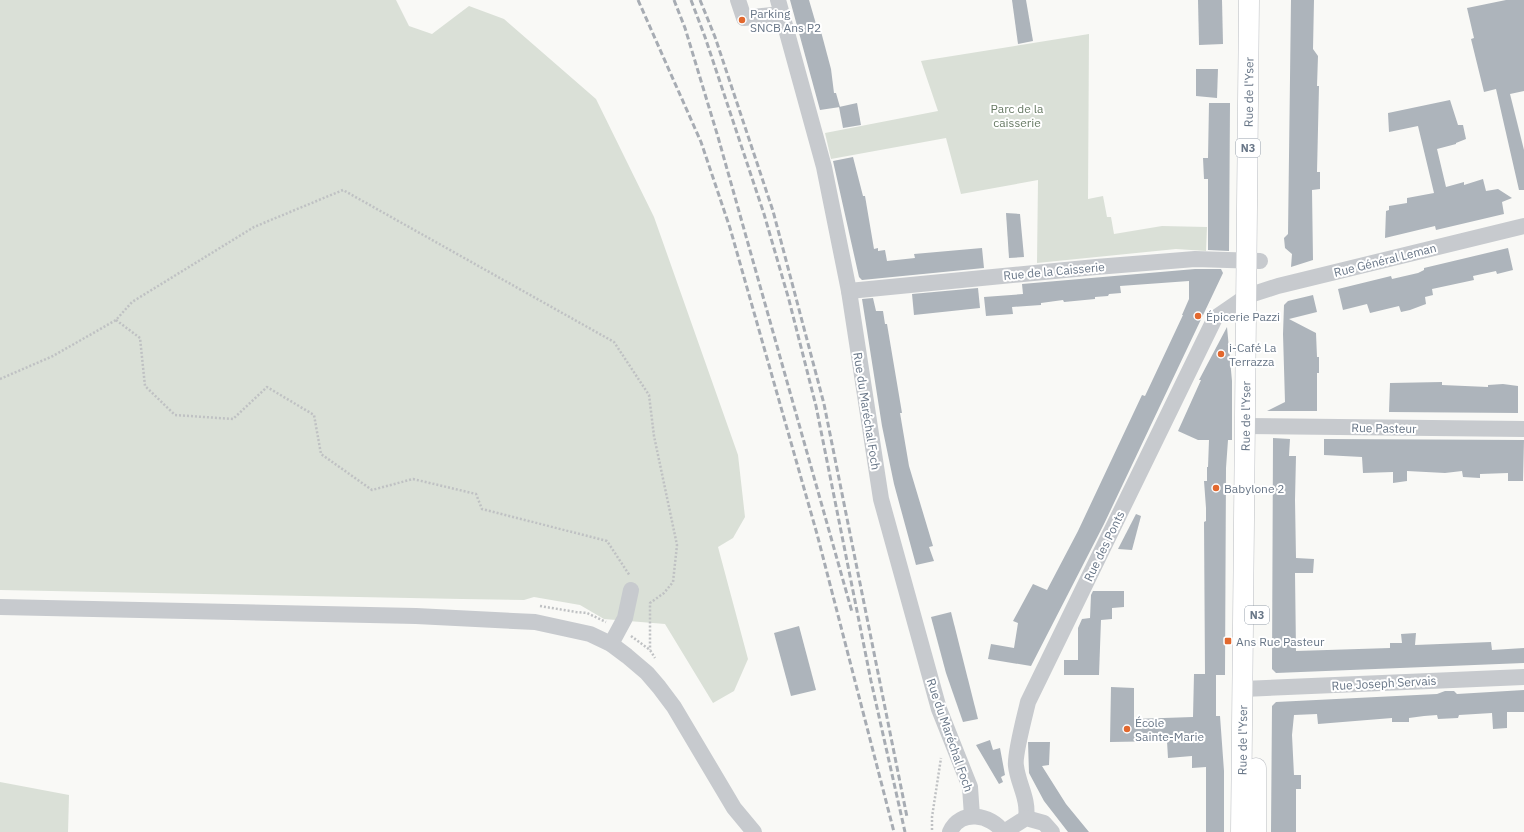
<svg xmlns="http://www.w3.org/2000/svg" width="1524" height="832" font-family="'IBM Plex Sans',sans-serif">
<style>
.green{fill:#dae0d7}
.building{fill:#adb4bb}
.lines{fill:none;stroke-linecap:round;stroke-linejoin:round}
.major-casing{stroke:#babdc2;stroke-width:21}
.path{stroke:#bfc1c3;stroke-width:2.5;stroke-dasharray:2 2;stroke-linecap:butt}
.minor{stroke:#c7cace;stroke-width:16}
.major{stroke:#fff;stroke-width:20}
.rail{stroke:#a7acb3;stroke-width:3;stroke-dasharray:6 3;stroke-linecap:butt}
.poi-dot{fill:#e2682e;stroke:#fff;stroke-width:1.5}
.labels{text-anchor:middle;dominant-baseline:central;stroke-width:4;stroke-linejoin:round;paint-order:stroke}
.shield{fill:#fff;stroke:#959fab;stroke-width:1}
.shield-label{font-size:11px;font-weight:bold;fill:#687687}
.poi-label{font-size:12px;fill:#687687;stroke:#fff;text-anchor:start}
.street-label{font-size:12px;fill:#687687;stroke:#fff}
.park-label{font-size:12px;fill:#667963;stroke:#fff}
</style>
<rect width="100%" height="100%" fill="#f9f9f6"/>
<g class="green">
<polygon points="0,0 396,0 409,26 432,34 469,6 504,19 596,99 654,217 738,455 745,517 733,538 718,547 748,659 734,691 713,703 665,624 604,619 580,605 534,597 524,600 462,599 0,590"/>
<polygon points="1089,34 1088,199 1103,196 1107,217 1111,217 1114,234 1162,226 1207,227 1206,251 1176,249 1037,263 1038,180 961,194 946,138 831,159 825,133 938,111 921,61"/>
<polygon points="0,782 69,795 68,832 0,832"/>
</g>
<g class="building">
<polygon points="790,0 809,0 816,24 819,24 831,69 834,93 836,93 840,107 820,110"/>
<polygon points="1012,0 1026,0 1033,41 1018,44"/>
<polygon points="1198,0 1222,0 1223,44 1199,45"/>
<polygon points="1291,0 1314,0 1313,49 1318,56 1317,86 1319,86 1317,172 1320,172 1320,189 1312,190 1313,260 1291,267 1292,254 1285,248 1284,238 1288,234"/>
<polygon points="1506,0 1524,0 1524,91 1510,94 1524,150 1524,190 1519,190 1496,89 1484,92 1471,39 1474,38 1467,8"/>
<polygon points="1196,69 1218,69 1217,98 1196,96"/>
<polygon points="1450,100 1458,125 1463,125 1466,139 1456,143 1456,144 1437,149 1446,187 1464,182 1464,185 1483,179 1486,191 1498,189 1512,198 1502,202 1504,214 1436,230 1435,226 1385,238 1386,211 1389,210 1389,206 1407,203 1407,198 1434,193 1418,126 1389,132 1388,113"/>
<polygon points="857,103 861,125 843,128 839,107"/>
<polygon points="1209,103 1230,103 1229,251 1208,250 1208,179 1204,179 1203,158 1208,158"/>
<polygon points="853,157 863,196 865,196 874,249 878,248 878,251 885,250 887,261 915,258 914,254 982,248 984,268 862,280 859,277 833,161"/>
<polygon points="1006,213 1020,214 1024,257 1009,258"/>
<polygon points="1508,248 1513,270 1497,274 1496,271 1473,276 1474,280 1432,289 1433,295 1425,297 1426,304 1410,310 1401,312 1399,306 1370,313 1367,304 1343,310 1338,289 1391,276 1392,279 1418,273 1424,270 1424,268"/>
<polygon points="1195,269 1221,269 1223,273 1104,524 1031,666 988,659 991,644 1014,648 1018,623 1013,621 1033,584 1047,590 1078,531 1142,395 1145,396 1183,315 1182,315 1189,299 1189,281 1120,286 1121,293 1109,294 1108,296 1095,297 1095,299 1064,302 1063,300 1041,303 1041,305 1012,307 1013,314 986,316 984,297 1023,294 1022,284"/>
<polygon points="978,288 980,308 914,315 912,294"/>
<polygon points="1313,295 1317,312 1289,319 1316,333 1317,357 1319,357 1319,373 1317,373 1317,411 1267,411 1285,402 1283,334 1284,305 1288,301"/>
<polygon points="873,298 876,311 883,311 885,324 887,324 902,413 900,413 909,466 933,546 929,547 934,561 916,565 894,484 882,426 862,299"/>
<polygon points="1227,327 1232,381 1232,440 1228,440 1226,468 1225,675 1216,675 1216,716 1220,716 1224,771 1224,832 1206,832 1206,767 1192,768 1192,756 1168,758 1167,741 1110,742 1111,687 1134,688 1134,719 1193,717 1194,674 1205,674 1204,522 1206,521 1206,508 1204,481 1207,481 1207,467 1208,467 1209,440 1198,440 1178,431 1201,380 1199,380"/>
<polygon points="1442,382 1442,385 1488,387 1488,385 1503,384 1518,386 1518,413 1389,412 1390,383"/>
<polygon points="1273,438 1290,439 1289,456 1296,456 1295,500 1296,558 1314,559 1313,573 1295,573 1296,651 1390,648 1390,643 1402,643 1401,634 1416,633 1415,645 1491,642 1492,650 1524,648 1524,663 1276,673 1272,669"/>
<polygon points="1324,439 1524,440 1523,481 1508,481 1508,473 1480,474 1480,478 1463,477 1462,471 1445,473 1407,471 1407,481 1393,483 1393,472 1363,473 1362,457 1324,455"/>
<polygon points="1136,514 1141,516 1132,550 1118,549"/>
<polygon points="1093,591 1124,591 1124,607 1112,608 1112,619 1101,620 1099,675 1064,675 1064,660 1078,660 1078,628 1082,619 1090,618 1091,595"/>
<polygon points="951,612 978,719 963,722 946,673 931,617"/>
<polygon points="799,626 816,690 791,696 774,633"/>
<polygon points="1524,690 1524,712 1507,712 1507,728 1493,729 1492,713 1459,715 1458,718 1438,719 1437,715 1424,716 1409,718 1409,722 1392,722 1392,718 1318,724 1317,714 1294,715 1292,735 1294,775 1301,775 1301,789 1296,789 1296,832 1271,832 1272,706 1276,702 1437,694 1445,691 1454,691 1457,694"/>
<polygon points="990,740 993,750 1000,748 1005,775 1001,777 1003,782 999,784 976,745"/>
<polygon points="1028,742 1050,742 1049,765 1042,766 1066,804 1089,832 1068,832 1044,801 1029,773"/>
</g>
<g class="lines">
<defs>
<g id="major">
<path id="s1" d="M1241,832L1249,0"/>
<polyline points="1256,832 1256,768"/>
</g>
</defs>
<use href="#major" class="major-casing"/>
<g class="path">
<polyline points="116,320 140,338 145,386 175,415 233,419 267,387 314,415 321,454 372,490 413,479 476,494 482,509 607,541 630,576"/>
<polyline points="0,379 53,356 116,320 132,302 254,227 343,190 614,342 649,395 654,436 677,545 673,582 664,593 650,603 650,650"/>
<polyline points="540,606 576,612 587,613 606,622"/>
<polyline points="631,636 650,650 655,658"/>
<polyline points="932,830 932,817 941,758"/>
</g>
<g class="minor">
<polyline points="738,0 744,18 782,14"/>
<polyline points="778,0 824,167 849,291 881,499 939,709 970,787 972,816"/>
<polyline points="849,291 1096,267 1195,259 1260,261"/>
<polyline points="1245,426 1524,429"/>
<polyline points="0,607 416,616 535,622 590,634 611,644 627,656 647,673 659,687 674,707 734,808 754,832"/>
<polyline points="611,644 625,618 631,590"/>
<polyline points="1243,689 1524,677"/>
<path d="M1026,818C1029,799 1018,784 1016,766C1014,756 1025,715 1028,702L1215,318L1247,296L1278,286L1524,226"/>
<path d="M950,832C960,809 991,814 1003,832"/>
<polyline points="1004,832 1026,818 1044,823 1052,832"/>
</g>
<use href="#major" class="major"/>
<g class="rail">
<polyline points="638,0 701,142 730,228 817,534 894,832"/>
<polyline points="674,0 685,28 718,137 852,612"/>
<polyline points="691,0 705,37 764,214 789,300 816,406 871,681 905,832"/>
<polyline points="700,0 715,37 773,211 824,404 907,817"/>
</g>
</g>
<g class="poi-dot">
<circle cx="742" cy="20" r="4"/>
<circle cx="1198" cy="316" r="4"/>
<circle cx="1221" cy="354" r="4"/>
<circle cx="1216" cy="488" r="4"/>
<rect x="1224" y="637" width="8" height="8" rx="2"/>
<circle cx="1127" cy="729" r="4"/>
</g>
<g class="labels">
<g class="shield">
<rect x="1236" y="139" width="24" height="18" rx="3"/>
<rect x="1245" y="606" width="24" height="18" rx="3"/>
</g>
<g class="shield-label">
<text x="1248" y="148">N3</text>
<text x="1257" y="615">N3</text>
</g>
<g class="poi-label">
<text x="750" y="13">Parking<tspan x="750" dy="14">SNCB Ans P2</tspan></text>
<text x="1206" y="316">Épicerie Pazzi</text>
<text x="1229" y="347">i-Café La<tspan x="1229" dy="14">Terrazza</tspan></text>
<text x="1224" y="488">Babylone 2</text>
<text x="1236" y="641">Ans Rue Pasteur</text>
<text x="1135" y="722">École<tspan x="1135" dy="14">Sainte-Marie</tspan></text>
</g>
<g class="street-label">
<text stroke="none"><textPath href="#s1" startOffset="740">Rue de l'Yser</textPath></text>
<text transform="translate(1385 260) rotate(-14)">Rue Général Leman</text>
<text transform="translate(1054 271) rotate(-5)">Rue de la Caisserie</text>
<text transform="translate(867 411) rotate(81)">Rue du Maréchal Foch</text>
<text stroke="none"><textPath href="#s1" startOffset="416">Rue de l'Yser</textPath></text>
<text transform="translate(1384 428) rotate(1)">Rue Pasteur</text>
<text transform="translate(1104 546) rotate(-64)">Rue des Ponts</text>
<text transform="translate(1384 683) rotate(-3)">Rue Joseph Servais</text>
<text transform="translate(950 735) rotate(71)">Rue du Maréchal Foch</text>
<text stroke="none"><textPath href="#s1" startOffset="92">Rue de l'Yser</textPath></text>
</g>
<g class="park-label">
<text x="1017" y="108">Parc de la<tspan x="1017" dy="14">caisserie</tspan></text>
</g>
</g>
</svg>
